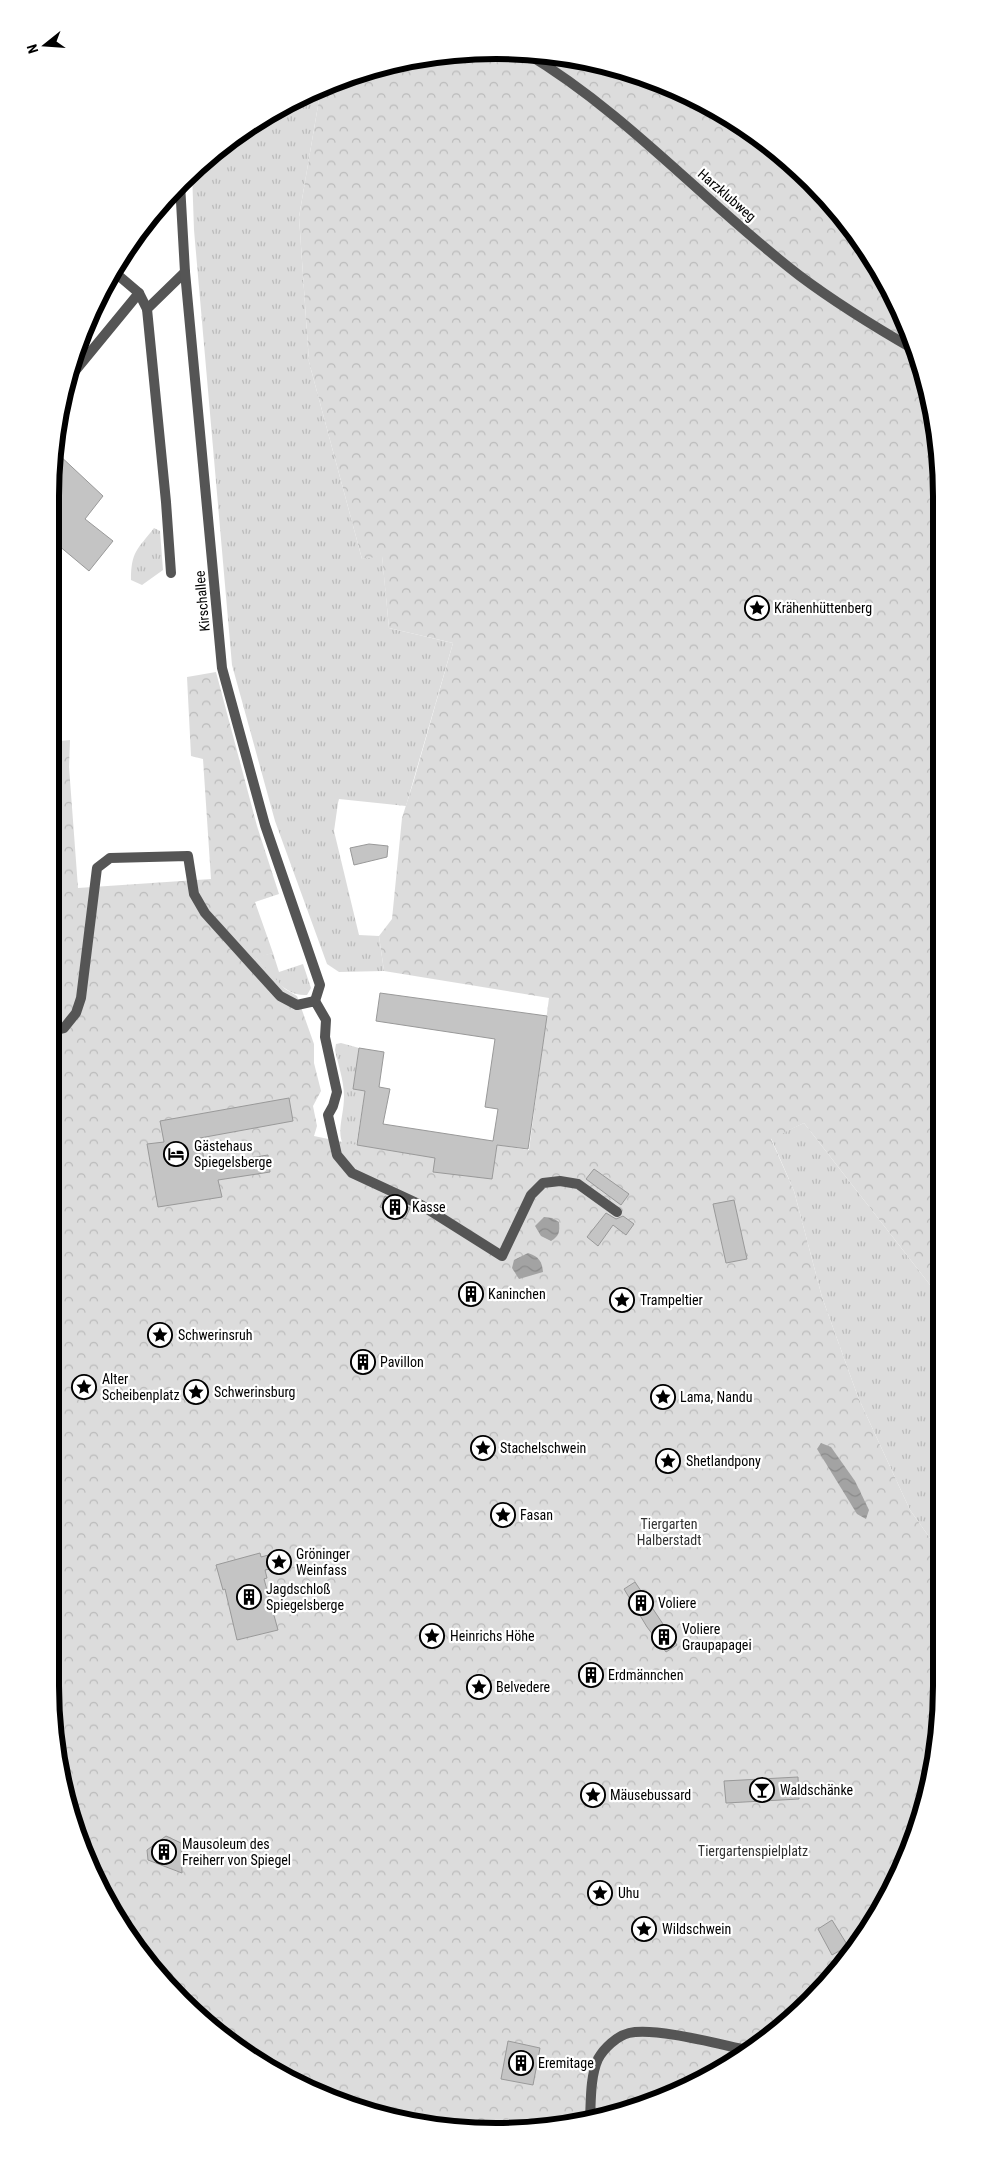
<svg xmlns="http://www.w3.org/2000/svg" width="992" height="2182" font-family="'Roboto Condensed',sans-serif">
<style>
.grass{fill:url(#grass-tufts)}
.forest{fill:url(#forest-crowns)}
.water{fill:url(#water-waves)}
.building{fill:#c4c4c4;stroke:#999}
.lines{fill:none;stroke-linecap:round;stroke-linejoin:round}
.service{stroke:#555;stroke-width:10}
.minor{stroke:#555;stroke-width:10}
.labels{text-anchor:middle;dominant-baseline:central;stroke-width:4.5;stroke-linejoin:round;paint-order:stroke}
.street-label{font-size:14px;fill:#000;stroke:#fff}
.poi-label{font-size:14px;fill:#000;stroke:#fff;text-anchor:start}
.park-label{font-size:14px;fill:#333;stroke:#fff}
.rim{fill:none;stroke:#000;stroke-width:6}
</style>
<defs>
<pattern id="grass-tufts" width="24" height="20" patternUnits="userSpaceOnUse" patternTransform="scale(1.25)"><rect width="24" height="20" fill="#dcdcdc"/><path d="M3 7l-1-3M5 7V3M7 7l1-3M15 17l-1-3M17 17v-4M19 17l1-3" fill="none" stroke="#bbb"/></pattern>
<pattern id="forest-crowns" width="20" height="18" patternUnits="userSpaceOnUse" patternTransform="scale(1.25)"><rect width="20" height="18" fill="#dcdcdc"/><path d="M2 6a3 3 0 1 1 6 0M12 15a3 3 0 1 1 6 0" fill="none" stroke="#bbb"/></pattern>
<pattern id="water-waves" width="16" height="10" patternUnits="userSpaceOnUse" patternTransform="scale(1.25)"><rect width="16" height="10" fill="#a3a3a3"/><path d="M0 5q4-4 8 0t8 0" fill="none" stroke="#8b8b8b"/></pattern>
</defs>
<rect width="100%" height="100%" fill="#fff"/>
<g class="grass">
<polygon points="321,88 299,217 309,362 362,559 382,555 389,628 453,643 406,806 339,799 338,803 334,831 359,935 379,936 384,971 339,972 327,964 275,821 232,665 194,230 192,172 225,142 299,96"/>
<path d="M154,528L160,531L163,570L142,585L131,580C131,551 138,549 154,528Z"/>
<path d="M273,953L279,972L303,964L311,988L307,995C284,997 270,973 255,957Z"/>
<path d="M341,1043L359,1048L353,1089L365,1091L354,1159C331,1138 344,1122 344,1096C344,1081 338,1064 335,1050L336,1044Z"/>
<polygon points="804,1123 941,1299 942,1555 910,1510 858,1397 822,1297 794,1191 771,1138"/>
</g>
<polygon class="forest" points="467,51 554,54 640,74 744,125 831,202 908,325 938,438 941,1299 804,1123 771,1139 794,1191 822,1297 858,1397 910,1510 942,1555 942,1686 918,1830 882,1909 832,1980 719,2072 639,2108 554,2128 409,2123 273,2072 160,1980 110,1909 74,1830 50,1686 50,742 70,740 69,767 78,888 211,879 203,759 191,756 187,677 216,672 257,826 279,894 255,902 273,953 256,958 285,989 297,996 314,1044 314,1063 321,1091 313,1106 317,1126 314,1136 357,1145 493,1167 497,1145 529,1150 549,998 384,971 379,936 392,919 402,818 414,780 453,643 389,628 382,556 362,559 309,362 299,217 321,88 381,65"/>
<g class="water">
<path d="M544,1217L552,1218L559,1222C560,1232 559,1236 551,1241L541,1236L535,1226Z"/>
<path d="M528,1253C539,1257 542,1261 543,1272L519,1279L512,1268L514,1260Z"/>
<polygon points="821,1443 831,1447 855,1481 869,1510 866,1519 857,1514 817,1449"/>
</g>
<g class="building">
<polygon points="57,453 103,496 85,519 113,541 89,571 58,545 50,555 50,496"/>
<polygon points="369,844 388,846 387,857 354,865 350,848"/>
<polygon points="380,993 547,1016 528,1149 497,1145 492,1179 433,1172 435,1158 357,1145 365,1091 353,1089 359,1048 384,1052 379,1087 390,1089 383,1124 493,1141 498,1109 485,1107 495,1039 376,1021"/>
<polygon points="289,1098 293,1121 200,1138 205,1165 268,1155 270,1172 218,1180 222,1197 158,1207 147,1144 164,1142 160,1121"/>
<polygon points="594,1169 629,1194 621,1205 586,1179"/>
<polygon points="385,1196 410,1208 405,1219 380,1207"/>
<polygon points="734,1200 747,1259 726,1263 713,1204"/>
<polygon points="606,1213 616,1219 623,1216 634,1224 626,1235 613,1225 598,1246 587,1237"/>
<polygon points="280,1552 284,1566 265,1570 267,1578 264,1579 278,1630 237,1640 225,1589 223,1590 216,1565 260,1553 261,1557"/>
<polygon points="635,1582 677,1645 666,1652 647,1627 624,1589"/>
<polygon points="475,1678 486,1680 490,1691 480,1696 474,1693 471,1688"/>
<polygon points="798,1777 799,1799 726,1803 724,1781"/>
<polygon points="166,1836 181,1843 182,1873 148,1860 147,1850"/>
<polygon points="832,1920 848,1946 832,1955 818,1929"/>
<polygon points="508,2041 540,2048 533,2085 501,2079"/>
</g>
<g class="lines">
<g class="service">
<path d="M526,53C628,114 706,204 800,276C836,303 875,327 915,350"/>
<polyline points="112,270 139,293"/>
<polyline points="70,377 139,293 147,309"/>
<polyline points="171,573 166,502 147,309 185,272"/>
<polyline points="50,1031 64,1028 76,1013 81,998 97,868 110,858 188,856 194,894 205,913 280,996 297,1005 315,1001 326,1020 325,1037 337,1092 333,1106 328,1115 337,1155 352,1173 421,1205 502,1256 531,1195 543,1183 560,1181 578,1184 617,1212"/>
<path d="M590,2120C591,2101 590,2077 598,2059C604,2048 617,2036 629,2033C655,2027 718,2044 747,2050"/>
</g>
<polyline class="minor" points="180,184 185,272 222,668 265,825 320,985 315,1001"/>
</g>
<defs>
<symbol id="sight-ring" viewBox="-11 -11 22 22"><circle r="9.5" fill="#fff" stroke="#000" stroke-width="1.5"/><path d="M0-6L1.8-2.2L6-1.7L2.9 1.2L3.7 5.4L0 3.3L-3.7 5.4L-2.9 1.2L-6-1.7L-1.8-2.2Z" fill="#000"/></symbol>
<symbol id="hotel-ring" viewBox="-11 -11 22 22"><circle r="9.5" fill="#fff" stroke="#000" stroke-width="1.5"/><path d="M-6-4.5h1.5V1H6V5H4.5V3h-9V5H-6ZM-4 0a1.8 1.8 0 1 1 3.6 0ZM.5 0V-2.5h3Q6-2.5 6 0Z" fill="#000"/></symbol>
<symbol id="building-ring" viewBox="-11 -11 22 22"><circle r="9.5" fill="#fff" stroke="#000" stroke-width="1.5"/><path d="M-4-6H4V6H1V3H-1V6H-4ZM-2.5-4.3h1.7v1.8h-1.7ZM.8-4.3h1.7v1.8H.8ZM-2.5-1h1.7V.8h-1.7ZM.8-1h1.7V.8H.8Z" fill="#000"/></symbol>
<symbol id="bar-ring" viewBox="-11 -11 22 22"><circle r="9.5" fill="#fff" stroke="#000" stroke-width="1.5"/><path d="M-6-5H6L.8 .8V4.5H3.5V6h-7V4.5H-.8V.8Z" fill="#000"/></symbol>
</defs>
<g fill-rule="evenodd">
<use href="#sight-ring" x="743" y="594" width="28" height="28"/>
<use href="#hotel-ring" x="162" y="1140" width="28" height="28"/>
<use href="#building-ring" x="381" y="1193" width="28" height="28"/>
<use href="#building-ring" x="457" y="1280" width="28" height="28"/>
<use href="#sight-ring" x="608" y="1286" width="28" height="28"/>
<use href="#sight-ring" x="146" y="1321" width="28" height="28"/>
<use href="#building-ring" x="349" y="1348" width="28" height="28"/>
<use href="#sight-ring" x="70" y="1373" width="28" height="28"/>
<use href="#sight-ring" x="182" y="1378" width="28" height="28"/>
<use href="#sight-ring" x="649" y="1383" width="28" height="28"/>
<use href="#sight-ring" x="469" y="1434" width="28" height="28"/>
<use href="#sight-ring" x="654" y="1447" width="28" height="28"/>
<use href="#sight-ring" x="489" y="1501" width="28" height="28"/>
<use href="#sight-ring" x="265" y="1548" width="28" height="28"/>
<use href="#building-ring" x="235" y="1583" width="28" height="28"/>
<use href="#building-ring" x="627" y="1589" width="28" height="28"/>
<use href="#sight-ring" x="418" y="1622" width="28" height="28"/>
<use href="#building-ring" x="650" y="1623" width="28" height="28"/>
<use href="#building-ring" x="577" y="1661" width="28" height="28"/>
<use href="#sight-ring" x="465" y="1673" width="28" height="28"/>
<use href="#bar-ring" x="748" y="1776" width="28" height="28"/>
<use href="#sight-ring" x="579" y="1781" width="28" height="28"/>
<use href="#building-ring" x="150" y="1838" width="28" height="28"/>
<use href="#sight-ring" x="586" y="1879" width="28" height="28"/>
<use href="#sight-ring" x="630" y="1915" width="28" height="28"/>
<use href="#building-ring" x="507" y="2049" width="28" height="28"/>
</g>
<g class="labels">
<g class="street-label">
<text transform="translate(727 195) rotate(41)">Harzklubweg</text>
<text transform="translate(202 601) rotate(-95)">Kirschallee</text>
</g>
<g class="poi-label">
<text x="774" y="608">Krähenhüttenberg</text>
<text x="194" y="1146">Gästehaus<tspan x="194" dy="16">Spiegelsberge</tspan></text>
<text x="412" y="1207">Kasse</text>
<text x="488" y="1294">Kaninchen</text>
<text x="640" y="1300">Trampeltier</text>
<text x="178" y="1335">Schwerinsruh</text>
<text x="380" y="1362">Pavillon</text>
<text x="102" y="1379">Alter<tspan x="102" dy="16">Scheibenplatz</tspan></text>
<text x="214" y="1392">Schwerinsburg</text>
<text x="680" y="1397">Lama, Nandu</text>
<text x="500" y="1448">Stachelschwein</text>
<text x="686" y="1461">Shetlandpony</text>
<text x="520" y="1515">Fasan</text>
<text x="296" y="1554">Gröninger<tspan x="296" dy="16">Weinfass</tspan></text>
<text x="266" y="1589">Jagdschloß<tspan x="266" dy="16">Spiegelsberge</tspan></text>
<text x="658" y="1603">Voliere</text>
<text x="682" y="1629">Voliere<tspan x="682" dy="16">Graupapagei</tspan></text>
<text x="450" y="1636">Heinrichs Höhe</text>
<text x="608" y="1675">Erdmännchen</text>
<text x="496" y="1687">Belvedere</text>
<text x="780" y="1790">Waldschänke</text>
<text x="610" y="1795">Mäusebussard</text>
<text x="182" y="1844">Mausoleum des<tspan x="182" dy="16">Freiherr von Spiegel</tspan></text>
<text x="618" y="1893">Uhu</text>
<text x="662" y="1929">Wildschwein</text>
<text x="538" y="2063">Eremitage</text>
</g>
<g class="park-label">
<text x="669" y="1524">Tiergarten<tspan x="669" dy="16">Halberstadt</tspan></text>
<text x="753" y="1851">Tiergartenspielplatz</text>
</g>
</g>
<path d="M0 0H992V2182H0ZM496 59H496A437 437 0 0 1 933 496V1686A437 437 0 0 1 496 2123H496A437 437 0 0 1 59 1686V496A437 437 0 0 1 496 59Z" fill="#fff" fill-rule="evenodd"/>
<path class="rim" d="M496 59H496A437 437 0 0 1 933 496V1686A437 437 0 0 1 496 2123H496A437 437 0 0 1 59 1686V496A437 437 0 0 1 496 59Z"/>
<g transform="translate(45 45) rotate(253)" stroke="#ffffff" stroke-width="4" paint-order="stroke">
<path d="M0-4L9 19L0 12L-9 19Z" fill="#000000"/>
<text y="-8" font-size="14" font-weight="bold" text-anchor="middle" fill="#000000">N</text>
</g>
</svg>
